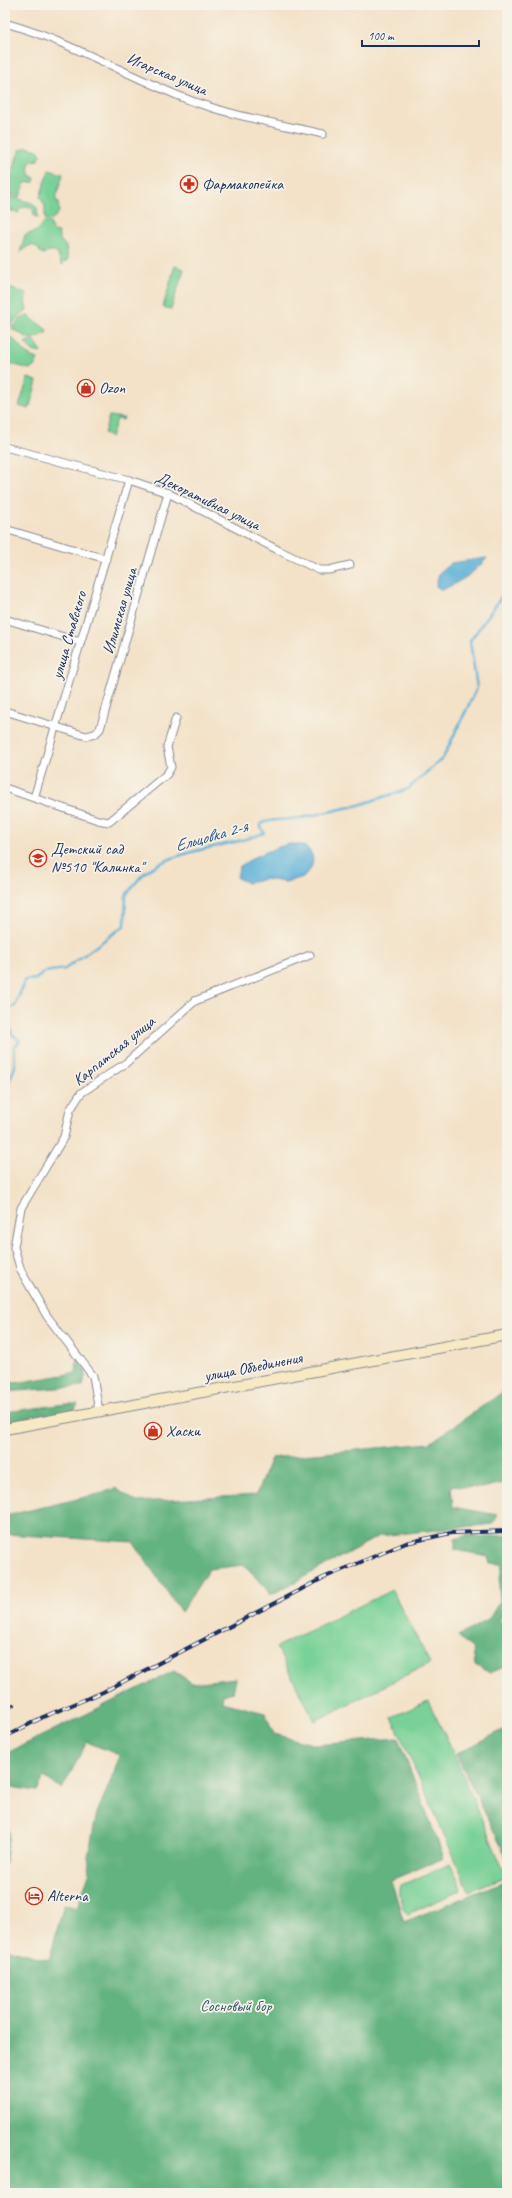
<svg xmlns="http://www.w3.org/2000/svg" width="512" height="2198" font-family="Caveat,sans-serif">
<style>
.green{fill:#7ad197;stroke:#4a807a}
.forest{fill:#63b380;stroke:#3f716f}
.water{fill:#5cb1d8;stroke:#3c709b}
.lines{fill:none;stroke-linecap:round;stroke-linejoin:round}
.stream{stroke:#5cb1d8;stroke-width:2.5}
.street-casing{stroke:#878893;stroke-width:9}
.secondary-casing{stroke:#878893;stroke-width:12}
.street{stroke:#fff;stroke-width:7}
.secondary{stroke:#f6e9c3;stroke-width:10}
.rail-casing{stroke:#1b2f5e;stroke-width:4}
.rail{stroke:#f7f3e8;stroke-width:2.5;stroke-dasharray:8;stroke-linecap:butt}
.labels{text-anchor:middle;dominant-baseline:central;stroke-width:3.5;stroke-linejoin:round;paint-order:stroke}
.street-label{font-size:16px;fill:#1b2f5e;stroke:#f7f3e8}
.poi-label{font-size:16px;fill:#1b2f5e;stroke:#f7f3e8;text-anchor:start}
.park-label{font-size:16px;fill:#33586c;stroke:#f7f3e8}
.water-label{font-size:17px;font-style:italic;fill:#2e5683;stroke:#f7f3e8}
</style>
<rect width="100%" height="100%" fill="#f7f3e8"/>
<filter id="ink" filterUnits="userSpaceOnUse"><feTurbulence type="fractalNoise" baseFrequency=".025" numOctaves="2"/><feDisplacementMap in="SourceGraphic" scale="8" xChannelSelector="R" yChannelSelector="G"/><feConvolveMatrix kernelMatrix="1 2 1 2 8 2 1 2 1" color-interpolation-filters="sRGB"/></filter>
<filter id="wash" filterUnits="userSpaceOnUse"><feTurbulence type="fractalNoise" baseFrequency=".012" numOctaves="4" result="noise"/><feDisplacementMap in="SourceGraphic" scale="16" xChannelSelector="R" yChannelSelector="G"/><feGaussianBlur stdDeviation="0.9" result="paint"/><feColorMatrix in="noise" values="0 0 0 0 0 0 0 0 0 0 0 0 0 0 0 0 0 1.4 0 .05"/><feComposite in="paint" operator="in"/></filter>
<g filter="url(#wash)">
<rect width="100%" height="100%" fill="#f3e2c8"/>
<g class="green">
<path d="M27,147L38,150L41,155L38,160L32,161C27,166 28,171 32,177L35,178L34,182L25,183L20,197L6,193L19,151Z"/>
<polygon points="49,170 63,174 55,200 58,201 59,212 51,221 45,219 45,206 40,197"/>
<polygon points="6,195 32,203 37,208 38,217 34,216 33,209 27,206 20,209 18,213 11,211 12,209 5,207"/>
<path d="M45,221L50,223L53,231L59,232C57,240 63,241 66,247L68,259L62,265C58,259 58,244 44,254C38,252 42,254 39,250C32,240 24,249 20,253L25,235L37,231Z"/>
<polygon points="175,266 184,269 171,309 163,307"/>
<polygon points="5,287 27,293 25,302 27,310 18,316 11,326 6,329"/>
<path d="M28,316L47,330L46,333C28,344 27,336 12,329L20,319Z"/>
<path d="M5,335C20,339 22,356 38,359L34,367L30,369L5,362Z"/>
<polygon points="31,340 35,341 41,350 40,353 33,351 25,343"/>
<polygon points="28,378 37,381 29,409 19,406"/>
<polygon points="109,416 124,418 123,420 117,419 111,437 104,434"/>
<polygon points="392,1590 430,1663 315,1721 276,1647"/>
<polygon points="428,1701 450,1745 506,1876 469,1891 392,1717"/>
<path d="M450,1864L458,1879L461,1890L408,1914C401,1908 398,1894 401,1885Z"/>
</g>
<g class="forest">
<polygon points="77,1359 86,1371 83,1386 5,1392 5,1381 15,1383 76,1373"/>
<polygon points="507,1389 507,1482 482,1488 451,1486 453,1507 498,1515 493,1524 379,1536 271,1595 245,1565 209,1569 181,1612 133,1542 5,1534 5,1516 103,1493 115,1488 137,1502 256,1495 271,1458 430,1443"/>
<polygon points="66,1404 78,1404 74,1411 5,1424 5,1412"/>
<polygon points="468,1535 484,1537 507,1535 507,1613 499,1619 507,1633 507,1660 504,1667 490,1673 475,1665 473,1649 458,1636 488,1620 500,1601 499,1588 502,1564 490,1564 488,1556 455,1550 455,1539"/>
<polygon points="174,1671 192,1683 236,1678 233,1692 223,1695 222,1702 265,1713 274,1734 316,1745 398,1738 444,1858 391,1880 404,1922 507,1880 507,2193 5,2193 5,1948 49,1960 64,1904 77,1908 90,1871 88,1856 97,1813 114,1773 119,1755 87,1742 62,1789 44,1777 37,1791 5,1786 5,1754"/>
<polygon points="507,1728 507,1858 456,1754"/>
<polygon points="5,1816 10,1834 5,1865"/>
</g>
<g class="water">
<path d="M487,558C474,573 460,582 442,590L436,586L439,573L451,563Z"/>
<path d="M289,844C312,843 321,860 304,877L285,882L265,879L248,883L237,878L239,867C254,856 271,849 289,844Z"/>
</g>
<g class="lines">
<path class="stream" d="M5,1091L15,1067L14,1047L20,1041L12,1034L5,1010L15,1006L25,980L36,979L44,972L65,969L125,925L126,895C132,888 140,876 148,870C185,847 227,848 264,833L260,825L266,821L301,818L359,805L408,789L443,758L477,688L470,641L507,589"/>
</g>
</g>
<g filter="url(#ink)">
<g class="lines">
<defs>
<g id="street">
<path d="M5,23C66,40 120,72 179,96C225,115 275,123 323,134"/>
<polyline points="5,447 129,480 168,493 280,551 319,570 329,570 350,565"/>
<polyline points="5,529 106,559"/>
<polyline points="5,619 80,642"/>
<polyline points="5,711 86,736 95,734 100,729 168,493"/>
<polyline points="5,788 98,820 109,822 167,774 171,767 167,747 176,718"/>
<polyline points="34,798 129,480"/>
<polyline points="99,1411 93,1376 47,1316 21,1271 14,1247 21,1208 64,1137 70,1110 81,1093 126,1063 195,1001 310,955"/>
</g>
<polyline id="secondary" points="5,1429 507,1335"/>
</defs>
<use href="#street" class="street-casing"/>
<use href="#secondary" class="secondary-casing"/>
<use href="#street" class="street"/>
<use href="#secondary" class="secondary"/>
<defs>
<g id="rail">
<polyline points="5,1709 13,1705"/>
<polyline points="5,1737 43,1717 103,1692 323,1578 406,1543 451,1533 507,1531"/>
</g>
</defs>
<use href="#rail" class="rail-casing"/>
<use href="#rail" class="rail"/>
</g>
</g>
<defs>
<symbol id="pharmacy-ring" viewBox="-11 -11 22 22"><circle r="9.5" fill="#f7f3e8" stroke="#c8321e" stroke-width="1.5"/><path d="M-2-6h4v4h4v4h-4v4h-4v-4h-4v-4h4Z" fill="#c8321e"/></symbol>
<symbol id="shop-ring" viewBox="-11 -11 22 22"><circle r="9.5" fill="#f7f3e8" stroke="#c8321e" stroke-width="1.5"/><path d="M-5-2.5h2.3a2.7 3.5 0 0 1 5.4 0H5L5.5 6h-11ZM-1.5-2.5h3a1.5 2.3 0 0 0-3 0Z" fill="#c8321e"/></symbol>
<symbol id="school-ring" viewBox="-11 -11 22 22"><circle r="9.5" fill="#f7f3e8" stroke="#c8321e" stroke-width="1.5"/><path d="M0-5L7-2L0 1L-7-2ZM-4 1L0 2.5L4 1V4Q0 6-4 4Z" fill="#c8321e"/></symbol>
<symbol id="hotel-ring" viewBox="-11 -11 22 22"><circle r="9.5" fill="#f7f3e8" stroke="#c8321e" stroke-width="1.5"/><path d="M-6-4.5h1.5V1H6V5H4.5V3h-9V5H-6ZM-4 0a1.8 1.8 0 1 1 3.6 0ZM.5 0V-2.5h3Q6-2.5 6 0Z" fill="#c8321e"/></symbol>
</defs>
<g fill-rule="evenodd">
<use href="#pharmacy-ring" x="179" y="174" width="20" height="20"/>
<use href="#shop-ring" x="76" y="378" width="20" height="20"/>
<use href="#school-ring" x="28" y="848" width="20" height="20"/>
<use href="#shop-ring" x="143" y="1421" width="20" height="20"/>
<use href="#hotel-ring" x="24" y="1886" width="20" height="20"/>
</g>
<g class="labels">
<g class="street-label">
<text transform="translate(167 74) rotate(23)">Игарская улица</text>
<text transform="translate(208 501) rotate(26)">Декоративная улица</text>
<text transform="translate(120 611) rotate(-74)">Илимская улица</text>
<text transform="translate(69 635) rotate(-74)">улица Ставского</text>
<text transform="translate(114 1051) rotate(-39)">Карпатская улица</text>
<text transform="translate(253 1367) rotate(-11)">улица Объединения</text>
</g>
<g class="poi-label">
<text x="202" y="184">Фармакопейка</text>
<text x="99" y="388">Ozon</text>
<text x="51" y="849">Детский сад<tspan x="51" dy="18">№510 "Калинка"</tspan></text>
<text x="166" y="1431">Хаски</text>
<text x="47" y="1896">Alterna</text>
</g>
<g class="park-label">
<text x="236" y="2006">Сосновый бор</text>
</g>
<g class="water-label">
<text transform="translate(211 836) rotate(-16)">Ельцовка 2-я</text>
</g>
</g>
<rect width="512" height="2198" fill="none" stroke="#f7f3e8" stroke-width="20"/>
<path d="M362 40v6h117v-6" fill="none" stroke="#1b2f5e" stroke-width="2"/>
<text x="368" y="40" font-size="12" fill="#1b2f5e" stroke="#f7f3e8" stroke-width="3" paint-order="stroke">100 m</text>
</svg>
